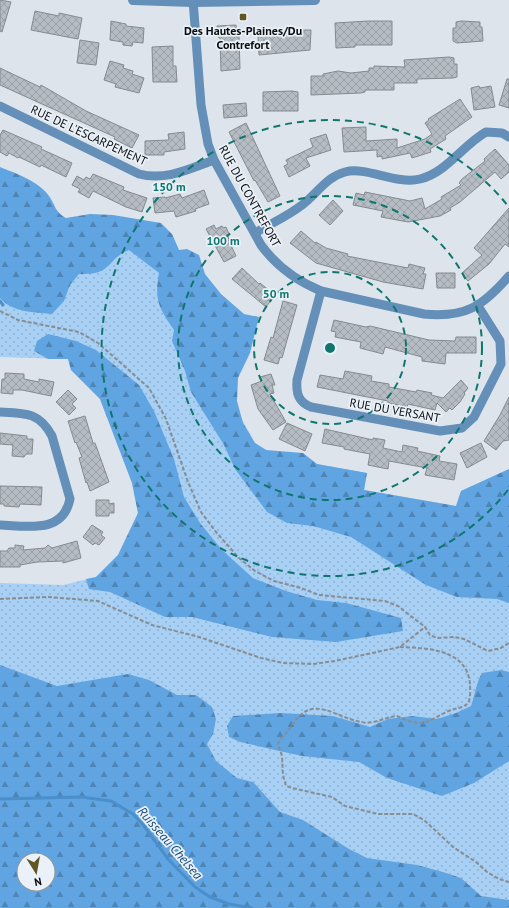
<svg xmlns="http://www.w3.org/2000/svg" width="509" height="908" font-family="'PT Sans',sans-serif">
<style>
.grass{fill:url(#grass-dots)}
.forest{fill:url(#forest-firs);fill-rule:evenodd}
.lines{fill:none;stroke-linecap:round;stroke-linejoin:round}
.stream{stroke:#4a8fcb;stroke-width:3}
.building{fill:url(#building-cross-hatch);stroke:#838a90}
.path{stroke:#888d92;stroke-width:2;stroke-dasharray:4 2;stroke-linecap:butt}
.minor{stroke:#638fb8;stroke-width:9}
.tertiary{stroke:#638fb8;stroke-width:10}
.ring{fill:none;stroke:#0f766e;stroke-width:2;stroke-dasharray:7 5}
.poi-dot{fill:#625723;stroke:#eaf1f8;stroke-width:1.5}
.labels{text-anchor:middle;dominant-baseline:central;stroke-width:3.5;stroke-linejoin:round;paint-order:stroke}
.poi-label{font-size:12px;font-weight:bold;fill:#0a0d0f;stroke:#eaf1f8}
.street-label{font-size:12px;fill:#0a0d0f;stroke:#eaf1f8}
.water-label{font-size:13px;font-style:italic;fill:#194a73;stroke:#eaf1f8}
.centre{fill:#0f766e;stroke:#eaf1f8;stroke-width:2}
.ring-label{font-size:12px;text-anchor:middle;font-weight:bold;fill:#0f766e;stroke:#eaf1f8;stroke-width:3.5;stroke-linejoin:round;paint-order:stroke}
</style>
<defs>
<pattern id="grass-dots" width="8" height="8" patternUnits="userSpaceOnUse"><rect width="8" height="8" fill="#a8cff4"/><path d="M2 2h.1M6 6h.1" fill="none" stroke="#8fb1d0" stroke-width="1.8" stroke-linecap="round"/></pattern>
<pattern id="forest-firs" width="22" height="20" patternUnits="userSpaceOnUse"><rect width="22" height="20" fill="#60a5e2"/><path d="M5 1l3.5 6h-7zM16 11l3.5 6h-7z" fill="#4d85b6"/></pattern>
<pattern id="building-cross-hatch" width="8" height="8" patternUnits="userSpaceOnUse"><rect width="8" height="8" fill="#b5bcc3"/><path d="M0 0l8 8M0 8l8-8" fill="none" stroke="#9aa0a6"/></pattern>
</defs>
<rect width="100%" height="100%" fill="#dde4eb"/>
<polygon class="grass" points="0,172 65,224 172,234 233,382 238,412 255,443 278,457 367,473 364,490 456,506 461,491 509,469 509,908 252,908 0,799 0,583 63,585 96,577 118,555 138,513 132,483 100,399 71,370 68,359 0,357"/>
<g class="forest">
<path d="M0,167C15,173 40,182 49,196C56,206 54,211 66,218L90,214L113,215L161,223L172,234L179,250L187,249L199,255L205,274L221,294L244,314L259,317L250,353L238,378L237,401L243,423L255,443L266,450L303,453L317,464L367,473L364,490L456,506L461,491L509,469V603L497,599L457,597L426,585L351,537L313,526L287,523L267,512L235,469L224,445L191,392L185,371L172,341L174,330C159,308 154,300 159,273L129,250C113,256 113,265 101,271C95,274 86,274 79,274L70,285L64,301L52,314C35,312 13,313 0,298Z"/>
<polygon points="48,334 76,341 96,350 139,385 154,411 174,459 184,497 200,523 222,550 253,578 286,591 317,600 346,603 401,618 403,631 336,642 272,637 192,617 165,617 110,592 89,589 86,579 96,577 118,555 138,513 132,483 100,399 71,370 68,359 48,359 34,351 37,341"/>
<path d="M0,665L57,686L128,674L149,680L177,695H196L212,707L216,719L213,734L207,744L216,761L237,778L253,782L280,812L303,820L349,849L367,858L417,865L443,872L461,878L481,896L509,900V908H0ZM24,860H48V884H24Z"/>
<path d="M501,670L509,672V761L474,783L442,796L387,778L359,762L302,756L240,742L229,737L227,726L233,716L281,713L333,716L370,727L388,719L412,716L437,719L456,713L471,706C475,695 476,683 482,673Z"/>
</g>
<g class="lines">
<g class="stream">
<polyline points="0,301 3,305"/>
<polyline points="0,799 81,797 111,801 133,814 144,826 168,859 195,887 210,897 229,904 252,908"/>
</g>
</g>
<g class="building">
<polygon points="0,0 11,2 2,32 0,31"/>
<polygon points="35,11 59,16 59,13 82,18 78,39 31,30"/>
<polygon points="111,21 126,24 126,26 144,28 143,43 133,42 132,46 123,45 123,42 110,40"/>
<polygon points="368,21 392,21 392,45 355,45 355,47 336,48 335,23"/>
<polygon points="461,21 480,22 480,27 482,27 483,41 457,43 453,41 453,28 456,28 456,22"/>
<polygon points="236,25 237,36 239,36 240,69 221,71 220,38 218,37 217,26"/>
<polygon points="290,30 311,30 310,50 259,55 258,34 287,34 287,31"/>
<polygon points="80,40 99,43 96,65 77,63"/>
<polygon points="173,46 173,66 176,66 177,82 153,82 152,47"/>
<polygon points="449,57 454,58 454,64 457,64 457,77 453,78 417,79 417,83 394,83 394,90 365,90 365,92 361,93 311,95 311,76 323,76 323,74 338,71 351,73 369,71 369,68 374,68 374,66 405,67 404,60"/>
<polygon points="110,61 124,65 123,68 133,71 132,74 144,78 139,93 115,87 116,84 104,80"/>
<polygon points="0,68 40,87 41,85 86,111 139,135 132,148 114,139 115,137 0,85"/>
<polygon points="507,79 509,79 509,108 499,105"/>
<polygon points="479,86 480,88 491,86 495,107 474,110 471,88"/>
<polygon points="292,91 298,92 298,111 263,111 263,92"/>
<polygon points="460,99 472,117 445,136 446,139 430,149 431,152 412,158 410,153 382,159 382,156 377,157 377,150 344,152 342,128 366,127 366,141 397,139 397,148 425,139 432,134 425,123 429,120 428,119"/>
<polygon points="246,103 247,116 224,118 223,105"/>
<polygon points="246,123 280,196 268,202 255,180 254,181 229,132"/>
<polygon points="3,130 42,147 41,149 72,163 66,177 41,165 40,167 19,157 18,158 9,153 7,156 0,152 0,135"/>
<polygon points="184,132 185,149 164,152 164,155 145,155 145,141 169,140 168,134"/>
<polygon points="326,134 331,150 306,158 310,166 289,177 284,166 288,164 286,160 313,147 310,139"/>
<polygon points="495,149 509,165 509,172 501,179 495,172 460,202 450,208 451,210 440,216 408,222 381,217 383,211 353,205 356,193 364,195 365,192 410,201 422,198 425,209 442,199 441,197 461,185 459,183 462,179 485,161 484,159"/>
<polygon points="93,174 124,187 123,190 147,198 142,212 126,207 93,191 89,198 78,192 80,189 72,185 77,176 84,180 86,177 90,179"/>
<polygon points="204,190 209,204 195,209 196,211 176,217 174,211 155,213 153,198 165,197 165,198 180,194 182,198"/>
<polygon points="333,200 343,211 330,225 319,215"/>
<polygon points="509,208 509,247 505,244 489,264 468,281 462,273 482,255 474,248"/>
<polygon points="214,225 216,229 222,226 223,228 226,227 229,234 227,235 229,238 228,239 236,256 224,262 206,229"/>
<polygon points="301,231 315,243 316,242 326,248 348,254 347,256 408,268 409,264 425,268 423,274 426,274 423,289 383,282 316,263 290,243"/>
<polygon points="242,268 259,284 260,283 275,295 266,307 232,279"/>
<polygon points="436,273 455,273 455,288 437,288"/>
<polygon points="283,301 297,305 282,358 280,357 278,364 264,360 271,337 273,338"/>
<polygon points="334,320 366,327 370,326 429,340 455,341 456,337 476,337 476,353 446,353 445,364 422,361 422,357 385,347 383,354 360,348 361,342 335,337 336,332 331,331"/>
<polygon points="345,371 372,376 371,381 389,384 389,387 416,392 417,390 432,393 431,395 443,398 461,380 468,388 464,393 465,394 460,402 452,410 450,408 446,412 437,403 435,410 408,404 407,407 388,403 388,401 317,387 320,375 343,379"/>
<polygon points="5,373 24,374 24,379 39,382 39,379 54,382 51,396 22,390 13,390 13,394 1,393 2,379 5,379"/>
<polygon points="271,374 275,385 272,385 274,393 270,394 286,422 273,430 258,409 251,385 262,381 260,377"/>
<polygon points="68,390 77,399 72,404 76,408 69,415 56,402"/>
<polygon points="509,397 509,440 503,441 496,450 484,441 500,415"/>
<polygon points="85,416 93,443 95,443 109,482 90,491 87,482 86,483 79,458 82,457 76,442 75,443 68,421"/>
<polygon points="287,423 312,434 305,451 279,439"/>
<polygon points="325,429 373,440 373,438 385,440 383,448 402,452 403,445 418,448 417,451 440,456 439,461 457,464 454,480 425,475 427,468 389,461 388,469 368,465 370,454 344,449 344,447 322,443"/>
<polygon points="0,433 27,436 27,439 33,439 32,454 26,454 24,457 12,456 13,445 0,444"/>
<polygon points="481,443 487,457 467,468 460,453"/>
<polygon points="0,486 42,487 41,505 20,504 19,507 4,506 4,504 0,504"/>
<polygon points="96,500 109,500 109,504 114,503 114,513 109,513 109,516 96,516"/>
<polygon points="92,525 103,532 101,535 105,538 99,545 95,543 93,545 83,537"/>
<polygon points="77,541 81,558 63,563 63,561 37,562 20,565 20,567 0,567 0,551 7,551 9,548 15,548 15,545 24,546 23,550 45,548 48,545 52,548"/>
</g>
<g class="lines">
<g class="path">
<polyline points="0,311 18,320 79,332 98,343 149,388 166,419 188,482 201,512 216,532 239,558 255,571 274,581 301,588 319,595 385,601 398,606 425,627 430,635 437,638 454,637 464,639 488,651 501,648 509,643"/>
<polyline points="0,599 49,597 98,601 152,625 199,637 261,658 283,663 313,664 335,661 400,647 425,627"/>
<path d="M400,647C427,648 468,649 470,685C470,690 471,698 468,703C464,707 459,708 454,709C443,712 430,723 420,723C411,723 404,719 397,716C385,717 374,725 361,722C333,717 312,692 291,727C287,733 281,737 278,744L282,756L283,775L286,786L292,788L332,797L345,806L378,814H413L424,820L453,847L476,862L487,872L499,879L509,882"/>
</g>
<g class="minor">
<path d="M193,0L201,105L208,144L214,160L261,245C277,267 297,281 321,291L424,314C466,318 483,306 509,276"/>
<path d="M0,106L139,174C166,181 189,169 214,160"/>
<path d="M255,233C270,224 288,216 302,205C317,194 326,177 345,172C366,166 396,185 420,179C446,173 463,145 486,132L502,133L509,137"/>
<path d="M321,291L297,380C296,393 298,402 311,407L440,431L462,428L474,417L501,364L500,341L478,306"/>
<path d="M0,412C25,413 39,412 52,436L70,499C63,534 28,526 0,525"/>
</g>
<polyline class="tertiary" points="133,0 193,2 315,0"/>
</g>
<g class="ring">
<circle cx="330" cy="348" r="76"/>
<circle cx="330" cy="348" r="152"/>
<path d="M508 490A228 228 0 1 1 508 206"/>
</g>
<rect class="poi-dot" x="239" y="13" width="8" height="8" rx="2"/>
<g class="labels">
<g class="poi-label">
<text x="243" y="30">Des Hautes-Plaines/Du<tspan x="243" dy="14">Contrefort</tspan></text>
</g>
<g class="street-label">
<text transform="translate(89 135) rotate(25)">RUE DE L'ESCARPEMENT</text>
<text transform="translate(250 196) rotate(61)">RUE DU CONTREFORT</text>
<text transform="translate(395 410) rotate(10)">RUE DU VERSANT</text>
</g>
<g class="water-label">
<text transform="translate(170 843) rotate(49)">Ruisseau Chelsea</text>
</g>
</g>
<circle cx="330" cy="348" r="6" class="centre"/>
<g class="ring-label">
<text x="169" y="191">150 m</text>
<text x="223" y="245">100 m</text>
<text x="276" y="298">50 m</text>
</g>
<g transform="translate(36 872) rotate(169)"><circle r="19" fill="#eaf1f8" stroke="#90969b"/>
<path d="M0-3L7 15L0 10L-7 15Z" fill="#625723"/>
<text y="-6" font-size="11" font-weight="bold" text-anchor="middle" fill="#0a0d0f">N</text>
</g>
</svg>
